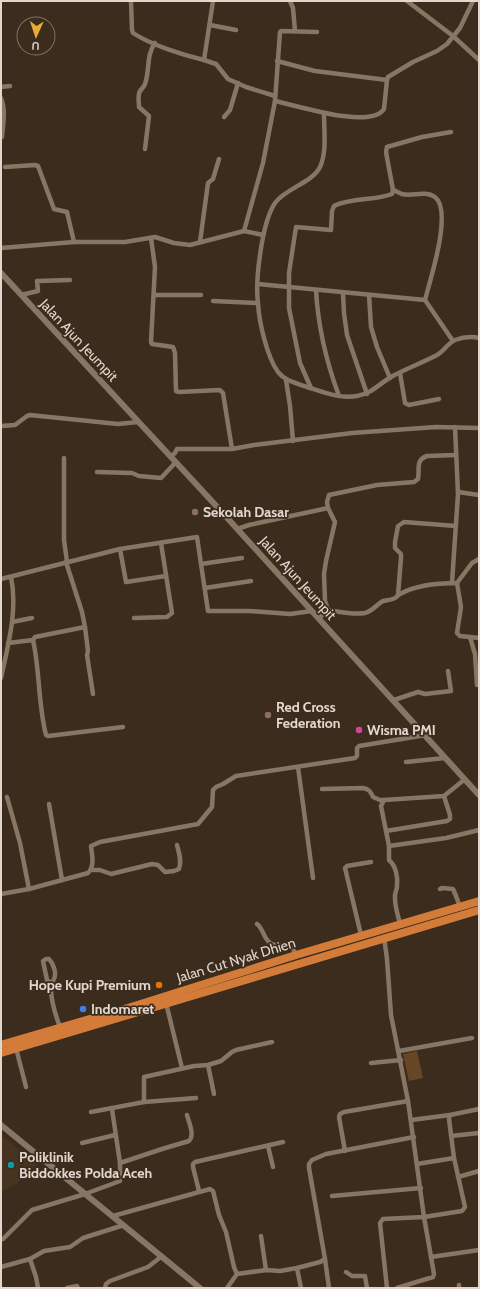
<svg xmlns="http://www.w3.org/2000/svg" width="480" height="1289" font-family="Cabin,sans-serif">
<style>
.built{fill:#483320}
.garden{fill:#674625}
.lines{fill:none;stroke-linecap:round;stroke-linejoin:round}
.street{stroke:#887665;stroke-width:4.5}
.secondary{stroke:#887665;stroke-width:6}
.highway{stroke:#d37b38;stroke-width:8}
.education-dot{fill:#8d6e63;stroke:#3c2c1d;stroke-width:1.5}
.hotel-dot{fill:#d1479c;stroke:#3c2c1d;stroke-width:1.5}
.food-dot{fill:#e8710a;stroke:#3c2c1d;stroke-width:1.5}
.shop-dot{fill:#3f7fe0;stroke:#3c2c1d;stroke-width:1.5}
.culture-dot{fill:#0f9aa8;stroke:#3c2c1d;stroke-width:1.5}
.labels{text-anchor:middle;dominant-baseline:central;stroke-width:3.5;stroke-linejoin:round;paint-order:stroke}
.street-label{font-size:14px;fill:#e2d7ce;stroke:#3c2c1d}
.poi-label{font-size:14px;font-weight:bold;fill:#e2d7ce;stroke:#3c2c1d;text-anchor:start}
</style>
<rect width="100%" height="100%" fill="#3c2c1d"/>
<polygon class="built" points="1,1135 37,1164 17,1183 1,1192"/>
<polygon class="garden" points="417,1051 423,1078 409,1081 403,1054"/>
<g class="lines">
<g class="street">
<path d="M131,1L132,30L133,33C151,45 183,55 204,60"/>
<polyline points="213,1 204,60 216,64 228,79 246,87 275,96"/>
<polyline points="290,1 293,8 295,31"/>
<polyline points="407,1 453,36 479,60"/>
<polyline points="210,25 236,30"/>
<path d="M317,32L281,31L280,32L275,101C296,105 370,130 384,109L387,80L388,77L413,62L437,51L447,44L460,28L473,1"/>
<polyline points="277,61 315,71 387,80"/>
<polyline points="1,87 10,86"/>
<path d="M1,98C6,110 3,124 2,137"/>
<path d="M324,114C324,130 327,152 320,167C312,183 286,188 275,203C262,222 255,280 258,303C259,322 267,357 278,372C285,381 296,383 307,387C323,392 339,399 357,396C371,394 379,384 391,377C405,369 422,363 437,355C444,351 448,343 455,340C463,337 471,336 479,338"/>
<polyline points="224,117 230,110 238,83"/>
<path d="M145,149L149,116L139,107C139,103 138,98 139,94C139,90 144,88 145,84C150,70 146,55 155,43"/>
<polyline points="5,167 35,165 38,166 54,209 67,212 74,242"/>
<path d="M393,190C396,191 399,193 402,194C412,197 425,190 435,197C453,211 430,280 425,300"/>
<polyline points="244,231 263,163 275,101"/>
<polyline points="151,238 155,267 151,342 152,344 173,347 175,353 176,391 179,392 220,390 223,393 232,449"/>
<polyline points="200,242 208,183 213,179 219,159"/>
<polyline points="1,248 74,242 125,242 155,237 174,243 190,245 244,231 263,235"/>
<polyline points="258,284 425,300 453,341"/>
<path d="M316,290C318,327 326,361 339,396"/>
<polyline points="343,293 344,313 347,335 367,394"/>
<polyline points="21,295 38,291 37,281 70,280"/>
<polyline points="154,295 201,295"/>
<polyline points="369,295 371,327 377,347 390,378"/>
<polyline points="213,301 257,303"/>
<polyline points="400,373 405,403 409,405 439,399"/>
<polyline points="286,380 290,406 293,441"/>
<path d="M311,388L300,363L289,308V273L296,227L331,230L332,211L334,206C352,197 374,201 392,194L393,190L386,152L387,147L422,137L451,132"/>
<polyline points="1,426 15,425 27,416 30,415 118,424 138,422"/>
<polyline points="171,456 175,453 177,449 232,449 254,445 352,433 436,427 479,428"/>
<polyline points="64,458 64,540 67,562"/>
<polyline points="97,472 132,473 139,476 161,478 176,462"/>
<polyline points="458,492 479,495"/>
<polyline points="328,508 335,522 326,561 324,574 325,601 328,610"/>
<path d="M237,529L249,525L328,508L327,502L329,495L377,485L414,482L418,479C420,470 415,460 427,456L456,455"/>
<polyline points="120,549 126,582 166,576"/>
<polyline points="66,562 82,612 85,627 88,651 87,655 93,694"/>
<polyline points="201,564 242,558"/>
<polyline points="1,579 120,549 197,537 208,611 249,611 290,614 312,611"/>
<polyline points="452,583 458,494 455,427"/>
<polyline points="457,583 472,563 479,559"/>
<polyline points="205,588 251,581"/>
<polyline points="398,595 401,558 401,554 395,548 395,542 398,526 404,522 456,526"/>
<polyline points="134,618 167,617 172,613 161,543"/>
<path d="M319,618L328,610C341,612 353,615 365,613C373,611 377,604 383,601C387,600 392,600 395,598C397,597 398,595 400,594C416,585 439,583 457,583L461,607L457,633L460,636L479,638"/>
<polyline points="12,622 32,618"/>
<polyline points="470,637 475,654 477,685"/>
<path d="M33,640C40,671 38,704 46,735L48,736L123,727"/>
<polyline points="8,643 33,640 35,637 85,627"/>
<path d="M1,678C8,645 18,610 11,577"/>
<polyline points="394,700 418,692 425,694 451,691 448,671"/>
<polyline points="406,762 445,758"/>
<polyline points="298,767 313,878"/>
<path d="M322,789L363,788C369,789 371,792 373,797L380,800H384"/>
<polyline points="7,797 20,843 29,889"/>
<polyline points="49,804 62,880"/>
<polyline points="386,831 447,821 450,819 450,815 444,796"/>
<polyline points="389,846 446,838 479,830"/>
<path d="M92,870H100L111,874L152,864L158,865L165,872L174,871L179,869C182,861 179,853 177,845"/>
<polyline points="440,889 442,888 453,889 456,896 460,907"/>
<path d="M1,894L29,889L88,873C95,866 92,855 91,846L100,842L198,824L212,807L213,790L216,787L223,784L236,776L355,758L357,756V748L359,746L426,735"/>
<path d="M257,924C264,929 263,940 272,944C277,947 285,944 291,945L296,955"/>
<path d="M400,924C398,915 395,907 395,899C394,893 397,891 397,886C398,877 396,866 389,860V846L381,806L384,800L444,796L465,779"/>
<polyline points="361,935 345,868 347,866 371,862"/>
<polyline points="384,937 387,959 391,1015 408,1101 424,1217 434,1274 433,1277 397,1288"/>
<path d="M51,983L47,980L43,961L46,959H49C53,963 57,973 54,979C52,982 51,984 51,988C51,1002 55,1014 60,1027"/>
<polyline points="166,1003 182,1068"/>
<polyline points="16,1048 26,1087"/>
<polyline points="399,1051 472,1038"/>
<polyline points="371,1063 401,1060"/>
<polyline points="208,1065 214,1094"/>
<polyline points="144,1102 144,1077 194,1066 208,1065 221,1061 232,1052 236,1050 272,1042"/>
<polyline points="91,1112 144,1102 196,1098"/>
<polyline points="411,1120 450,1115"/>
<polyline points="451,1136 479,1133"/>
<polyline points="82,1143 115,1135"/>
<polyline points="268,1146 273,1167"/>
<polyline points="345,1151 339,1117 340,1114 344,1112 408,1101"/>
<polyline points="454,1158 449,1119 450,1115 479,1109"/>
<path d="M120,1163L162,1149L189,1141C195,1135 189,1123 187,1115"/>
<polyline points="458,1177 479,1171"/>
<polyline points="199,1191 193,1167 193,1164 195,1162 283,1142"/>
<polyline points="332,1196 421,1188"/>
<polyline points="113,1216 210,1189 213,1191 219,1215 226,1232 234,1267 237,1274"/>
<polyline points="261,1236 266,1270"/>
<polyline points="3,1239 32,1210 85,1194 120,1181 120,1163 112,1109"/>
<polyline points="431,1257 479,1250"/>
<polyline points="30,1259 36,1277 38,1288"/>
<polyline points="325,1259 329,1288"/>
<polyline points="1,1267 30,1259 44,1251 70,1247 83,1238 124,1225"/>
<polyline points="297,1268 301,1288"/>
<polyline points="346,1272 352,1276 365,1276 367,1288"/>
<polyline points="459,1285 459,1288"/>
<polyline points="67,1288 77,1286 78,1288"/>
<polyline points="105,1288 106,1284 110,1281 148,1267 162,1256"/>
<polyline points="227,1288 237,1274 266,1270 280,1271 297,1268 320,1262 325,1259 309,1168 309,1164 312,1160 326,1154 414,1137"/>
<polyline points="387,1288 380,1223 383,1219 424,1217 462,1211 465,1207 454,1158 417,1164"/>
</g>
<g class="secondary">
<polyline points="1,273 220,510 479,795"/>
<polyline points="1,1125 200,1288"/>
</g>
<g class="highway">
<polyline points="1,1045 131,1007 296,955 479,901"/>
<polyline points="1,1053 479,910"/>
</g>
</g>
<g class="education-dot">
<circle cx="195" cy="512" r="4"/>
<circle cx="268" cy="715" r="4"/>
</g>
<circle class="hotel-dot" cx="359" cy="730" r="4"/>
<circle class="food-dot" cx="159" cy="985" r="4"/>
<circle class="shop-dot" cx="83" cy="1009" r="4"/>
<circle class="culture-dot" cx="11" cy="1165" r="4"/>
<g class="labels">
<g class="street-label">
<text transform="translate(79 340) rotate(47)">Jalan Ajun Jeumpit</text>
<text transform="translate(298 578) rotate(48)">Jalan Ajun Jeumpit</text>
<text transform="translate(236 960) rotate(-17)">Jalan Cut Nyak Dhien</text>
</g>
<g class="poi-label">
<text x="203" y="512">Sekolah Dasar</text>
<text x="276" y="707">Red Cross<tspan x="276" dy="16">Federation</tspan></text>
<text x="367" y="730">Wisma PMI</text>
<text x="151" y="985" text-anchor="end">Hope Kupi Premium</text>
<text x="91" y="1009">Indomaret</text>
<text x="19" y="1157">Poliklinik<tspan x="19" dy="16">Biddokkes Polda Aceh</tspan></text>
</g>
</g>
<rect width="480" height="1289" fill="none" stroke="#e2d7ce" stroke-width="4"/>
<g transform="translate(36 36) rotate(183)"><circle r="19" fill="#3c2c1d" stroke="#7e7064"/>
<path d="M0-3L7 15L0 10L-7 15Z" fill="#e9aa38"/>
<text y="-6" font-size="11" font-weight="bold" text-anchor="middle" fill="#e2d7ce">U</text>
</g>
</svg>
